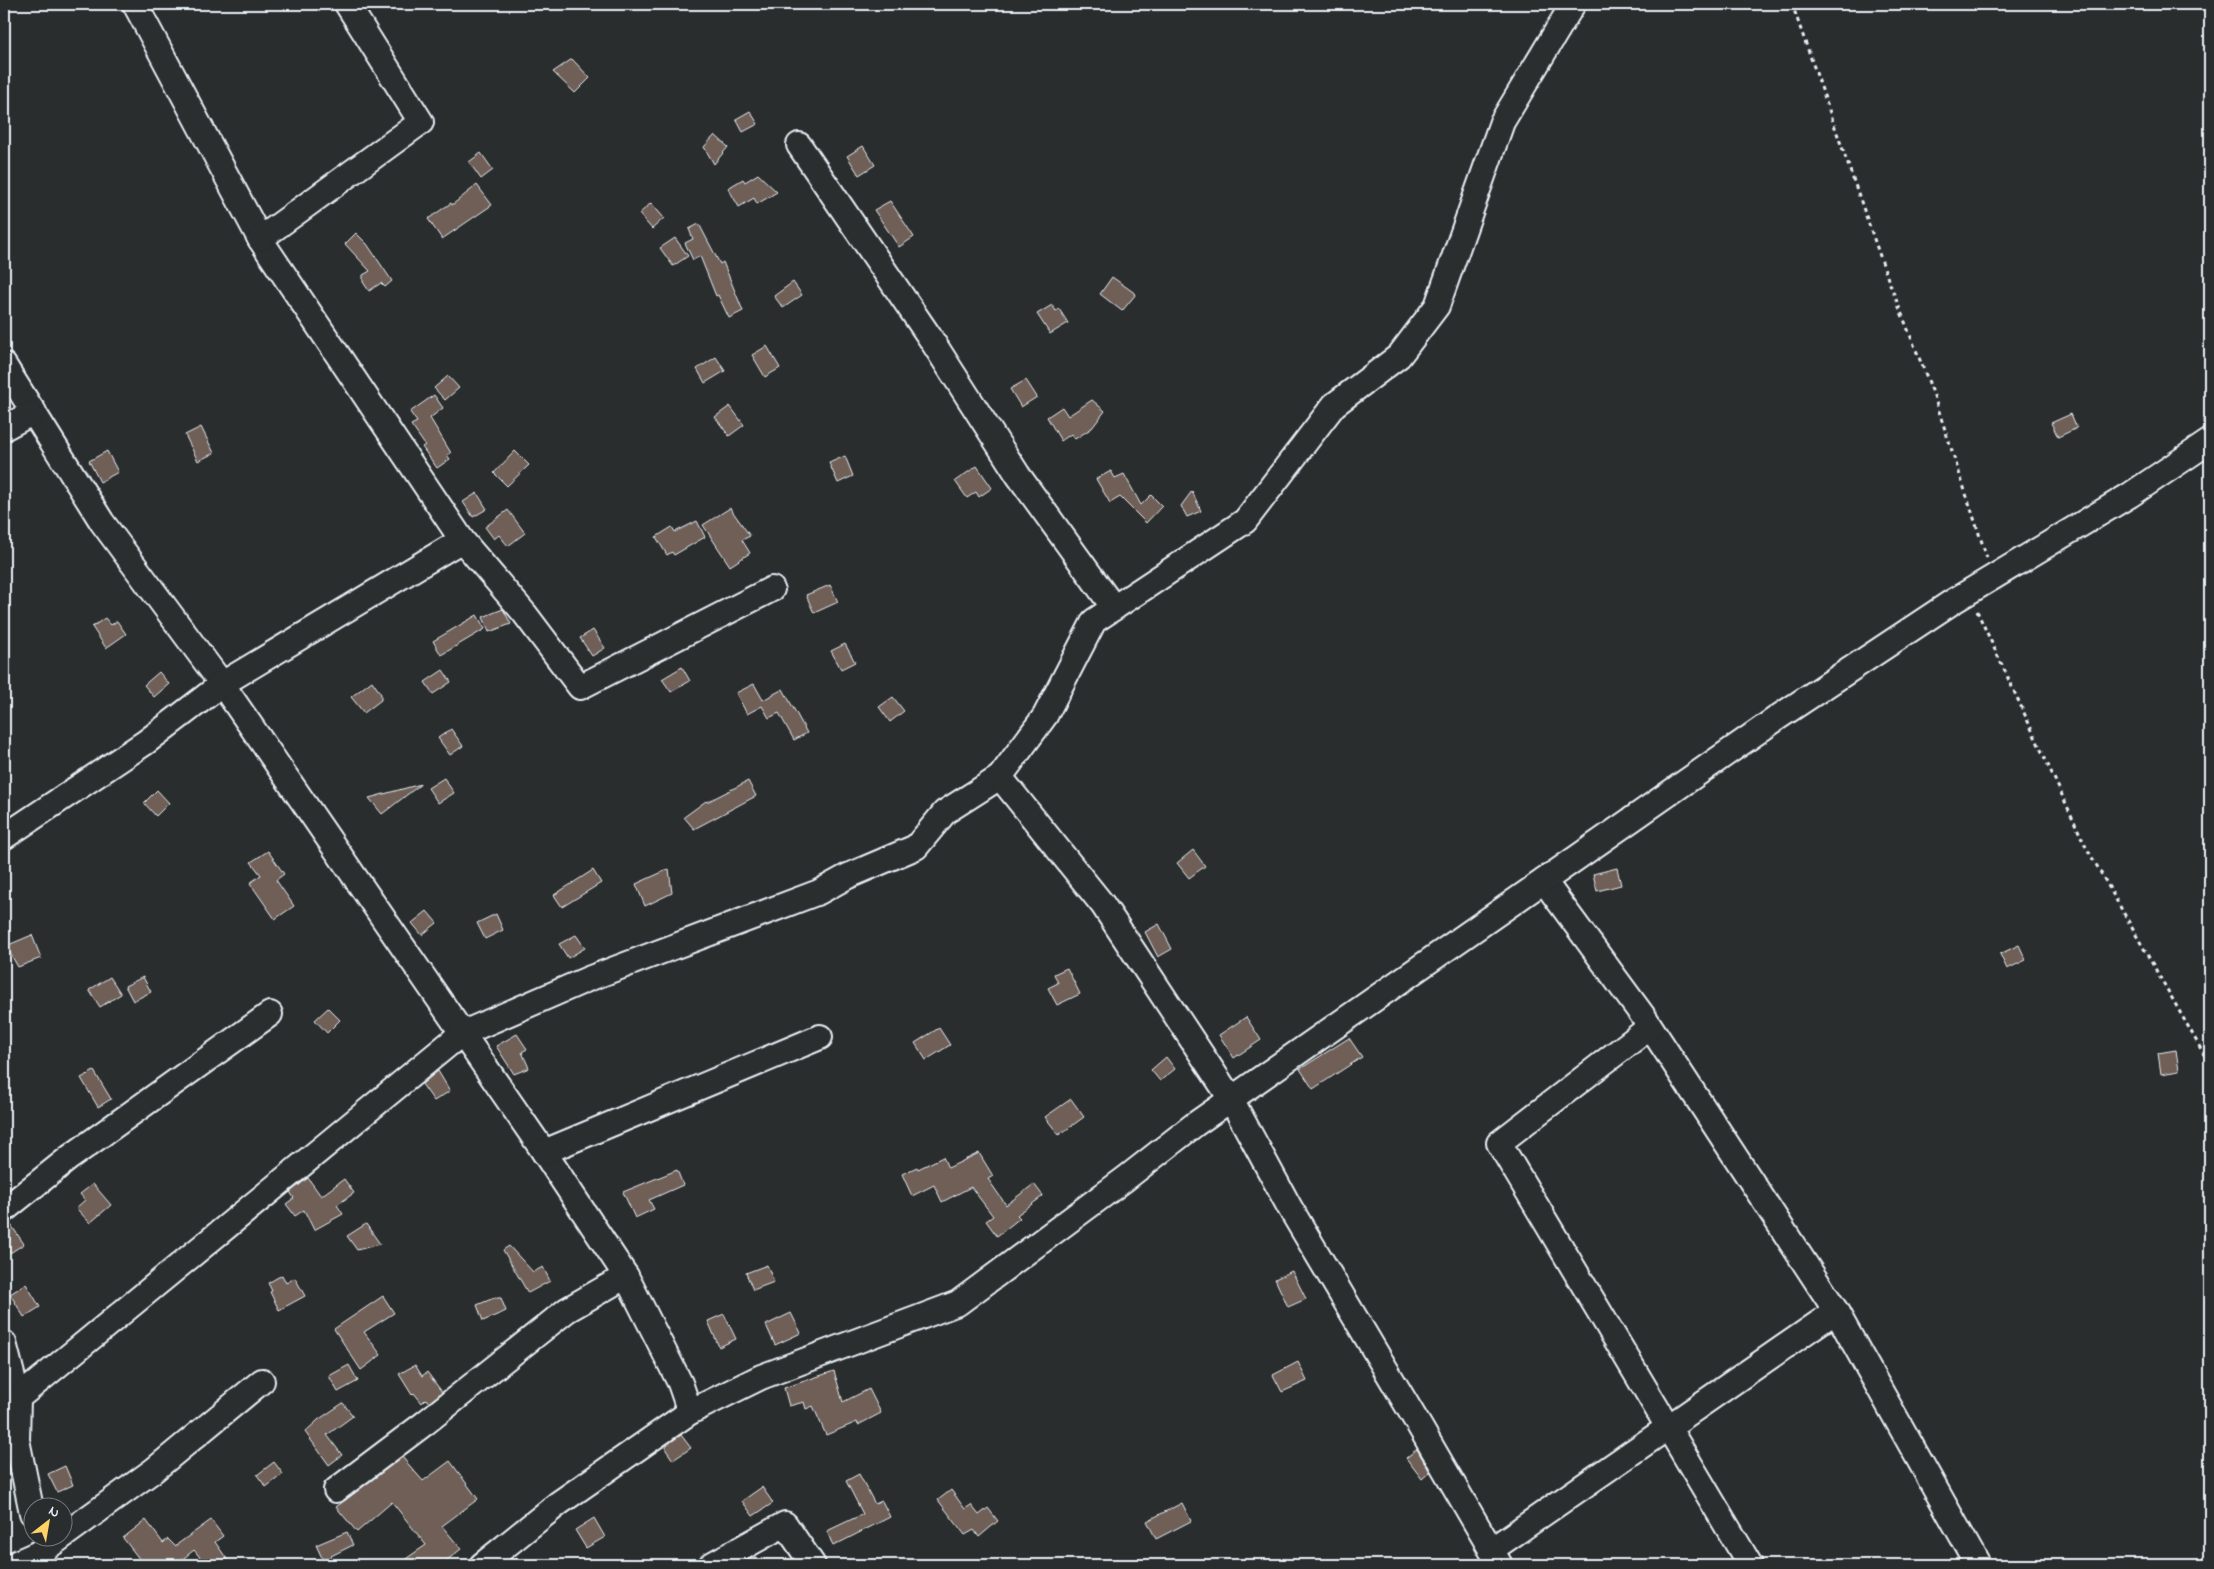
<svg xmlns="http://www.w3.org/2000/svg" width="2214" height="1569" font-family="'Indie Flower',sans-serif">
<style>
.building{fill:#6f5f56;stroke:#e8f1f8}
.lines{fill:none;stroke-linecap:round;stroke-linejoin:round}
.minor-casing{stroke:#e8f1f8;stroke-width:28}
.path{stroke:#e8f1f8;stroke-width:3;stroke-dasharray:4 4;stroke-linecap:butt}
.minor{stroke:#2a2d2e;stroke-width:24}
</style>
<rect width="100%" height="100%" fill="#2a2d2e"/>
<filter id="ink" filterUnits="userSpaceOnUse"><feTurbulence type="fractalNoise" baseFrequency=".02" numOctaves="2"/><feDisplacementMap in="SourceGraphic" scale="10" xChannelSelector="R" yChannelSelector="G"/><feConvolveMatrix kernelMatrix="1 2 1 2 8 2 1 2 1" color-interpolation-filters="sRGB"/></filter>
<g filter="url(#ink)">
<g class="building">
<polygon points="572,59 590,78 575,93 553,72"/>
<polygon points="750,111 758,124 743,132 736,119"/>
<polygon points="715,135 728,147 714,164 704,147"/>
<polygon points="863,146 875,165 859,175 847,156"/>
<polygon points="481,153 493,170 481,179 469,162"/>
<polygon points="758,174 777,192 757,204 754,198 739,207 728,188 743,179 745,182"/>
<polygon points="477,185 492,205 442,239 428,219 451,203 452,205"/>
<polygon points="890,201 914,237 899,247 874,210"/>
<polygon points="651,203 664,218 652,229 639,214"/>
<polygon points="699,224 720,264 723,262 743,311 729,318 718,295 716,296 700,256 693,260 685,243 693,239 689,229"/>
<polygon points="356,233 367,244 392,281 385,287 381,283 369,291 363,282 363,275 370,271 345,244"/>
<polygon points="675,238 688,256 673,266 660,248"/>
<polygon points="1112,277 1136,294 1122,311 1100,294"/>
<polygon points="793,282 802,295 783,308 774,296"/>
<polygon points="1052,305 1056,311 1059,309 1068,323 1050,334 1037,314"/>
<polygon points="767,346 780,368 765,377 752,355"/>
<polygon points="716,357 725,371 705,383 697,369"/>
<polygon points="448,376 459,388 445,400 434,388"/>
<polygon points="1026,380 1037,397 1021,407 1010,389"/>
<polygon points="434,395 443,408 430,418 451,453 447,455 450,459 437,468 422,447 425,445 411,425 417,422 410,412"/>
<polygon points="1092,400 1105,411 1092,428 1075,439 1071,434 1061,441 1047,417 1062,407 1068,416"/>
<polygon points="730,406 744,425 729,436 715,417"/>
<polygon points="2071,414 2077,428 2058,437 2051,423"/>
<polygon points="201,427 214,453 198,461 185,435"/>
<polygon points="107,451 118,472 100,482 89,461"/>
<polygon points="515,451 529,465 507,486 494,473"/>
<polygon points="845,456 853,476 838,483 829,463"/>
<polygon points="977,466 992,488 979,497 976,492 967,498 955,481"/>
<polygon points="1111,471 1115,478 1124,474 1141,505 1151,495 1162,506 1146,523 1120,497 1110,503 1096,479"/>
<polygon points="1192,491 1201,511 1187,517 1181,506"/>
<polygon points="477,493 487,509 473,517 463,502"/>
<polygon points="730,508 750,536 742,540 750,553 730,566 703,525"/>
<polygon points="508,510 525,533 508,546 499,535 494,539 485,527"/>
<polygon points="697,521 705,537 674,555 672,552 667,555 656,537 672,527 675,532"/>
<polygon points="830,585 838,602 814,613 806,595"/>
<polygon points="503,609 511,624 489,632 483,617"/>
<polygon points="477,615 485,629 441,655 433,641"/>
<polygon points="105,618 111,625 117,621 126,634 106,648 92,627"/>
<polygon points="593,630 605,648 592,656 580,638"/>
<polygon points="845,644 855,662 841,669 831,651"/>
<polygon points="682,667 690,681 671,692 662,679"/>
<polygon points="443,670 451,682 433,694 425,682"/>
<polygon points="159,672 169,684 154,697 144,685"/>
<polygon points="372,681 381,694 381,700 364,713 351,697"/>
<polygon points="754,684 763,700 783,689 807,733 794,740 779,713 769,718 762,706 747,714 736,693"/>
<polygon points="893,697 904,711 890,722 879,707"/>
<polygon points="451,729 463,746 450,755 438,738"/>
<polygon points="444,778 454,793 438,803 428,788"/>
<polygon points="748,781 756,796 694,829 684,817 706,801 707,802"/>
<polygon points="421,784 382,814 369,798"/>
<polygon points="157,790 169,803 156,816 144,803"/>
<polygon points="1193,850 1205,866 1189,878 1177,863"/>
<polygon points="268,851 284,874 276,880 294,906 275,919 250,883 261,875 251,862"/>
<polygon points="1617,868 1621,885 1597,891 1593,874"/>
<polygon points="669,869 672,893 645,906 636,884"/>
<polygon points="593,870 601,883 562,907 554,895"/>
<polygon points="427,911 437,923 422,935 412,923"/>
<polygon points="496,914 503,930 485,939 477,923"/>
<polygon points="1159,924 1172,949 1158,957 1145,932"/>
<polygon points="32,935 41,958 18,967 6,946"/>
<polygon points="576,935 585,948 568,958 559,944"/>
<polygon points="2019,945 2026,960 2007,969 2000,954"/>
<polygon points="1067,968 1080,994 1057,1005 1048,988 1058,983 1054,974"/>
<polygon points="110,977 121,994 100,1007 89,990"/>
<polygon points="143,977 151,992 133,1001 125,986"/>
<polygon points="328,1008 340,1020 327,1033 315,1020"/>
<polygon points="1246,1017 1261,1040 1234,1058 1219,1035"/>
<polygon points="939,1028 950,1045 926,1060 915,1043"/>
<polygon points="517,1034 527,1049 522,1052 529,1068 514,1074 496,1046"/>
<polygon points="1349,1038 1362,1057 1313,1089 1300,1069"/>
<polygon points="2176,1050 2179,1071 2161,1074 2158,1053"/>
<polygon points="1166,1057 1175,1069 1160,1081 1151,1070"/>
<polygon points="94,1071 111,1099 98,1107 81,1078"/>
<polygon points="438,1071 450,1091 434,1101 422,1084"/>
<polygon points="1071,1099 1084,1117 1059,1135 1045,1117"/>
<polygon points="979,1153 993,1176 988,1179 1006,1205 1034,1184 1043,1196 1017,1215 1020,1218 997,1236 986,1221 993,1216 971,1187 942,1202 934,1185 912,1196 902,1174 917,1167 918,1169 943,1157 948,1168"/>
<polygon points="677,1170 683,1185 649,1200 654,1209 635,1218 623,1192"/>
<polygon points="308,1178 321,1196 344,1179 354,1193 337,1205 343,1214 314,1230 304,1210 295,1216 286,1204 294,1198 290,1192"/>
<polygon points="93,1184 111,1205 90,1223 76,1208 85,1200 80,1194"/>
<polygon points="9,1222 24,1244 10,1253 4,1244 4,1223"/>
<polygon points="366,1224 380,1244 357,1250 347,1236"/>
<polygon points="509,1246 533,1272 543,1267 550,1281 528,1293 503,1250"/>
<polygon points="767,1265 774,1282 753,1290 746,1273"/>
<polygon points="1292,1271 1306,1299 1288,1307 1275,1279"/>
<polygon points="282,1275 286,1283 295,1278 305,1296 279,1310 270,1292 272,1291 268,1283"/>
<polygon points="26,1284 40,1307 24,1317 10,1294"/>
<polygon points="383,1296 394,1313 364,1332 381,1355 361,1370 334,1329"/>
<polygon points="494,1298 501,1298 506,1311 483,1321 477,1305"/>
<polygon points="791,1313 801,1333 775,1345 766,1325"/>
<polygon points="724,1314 736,1339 719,1347 708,1321"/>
<polygon points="1298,1362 1307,1381 1282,1392 1273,1375"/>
<polygon points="349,1365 358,1381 338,1392 329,1376"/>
<polygon points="415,1365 422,1376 427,1372 442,1392 429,1403 426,1399 422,1403 414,1393 412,1395 399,1374"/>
<polygon points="834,1371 843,1402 869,1389 881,1413 858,1425 857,1422 826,1435 813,1406 806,1409 804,1402 789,1406 784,1388"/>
<polygon points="343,1403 353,1416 327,1435 342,1455 329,1465 305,1432 318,1420"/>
<polygon points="681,1435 691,1448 673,1460 666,1450 666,1445"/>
<polygon points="1417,1449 1430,1472 1422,1479 1406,1458"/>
<polygon points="402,1457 423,1481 450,1461 478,1499 442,1526 461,1549 441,1565 397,1565 426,1545 392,1502 357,1532 336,1507"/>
<polygon points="274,1462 283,1474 266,1487 257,1475"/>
<polygon points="65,1466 73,1485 57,1492 48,1474"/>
<polygon points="859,1474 875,1504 882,1501 890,1517 833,1546 827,1531 863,1514 846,1481"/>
<polygon points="762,1487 773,1503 753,1516 742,1501"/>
<polygon points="951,1490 965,1509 971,1505 979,1515 988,1508 998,1521 979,1537 974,1530 965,1535 938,1500"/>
<polygon points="1182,1503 1191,1521 1156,1539 1147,1521"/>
<polygon points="594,1518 605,1537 586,1548 575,1530"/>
<polygon points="146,1520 163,1543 168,1539 175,1546 211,1520 223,1536 215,1542 231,1565 206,1565 194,1550 175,1565 144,1565 123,1538"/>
<polygon points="347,1532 353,1545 323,1560 316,1545"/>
</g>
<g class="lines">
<defs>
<g id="minor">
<polyline points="135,4 260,239 462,540"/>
<polyline points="799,145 929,336 1018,475 1114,608"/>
<polyline points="260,239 421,122 347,4"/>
<polyline points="4,365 102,522 222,684 544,1152 626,1276 680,1383 690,1412"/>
<polyline points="4,428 34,412"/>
<polyline points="4,837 146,742 222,684 462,540 525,614 580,687 772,589"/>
<polyline points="1544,881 1646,1020 1836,1311 1978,1565"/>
<polyline points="1650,1027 1499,1143 1750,1565"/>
<polyline points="544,1152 820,1037"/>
<polyline points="4,1210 69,1158 270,1014"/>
<polyline points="4,1343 18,1398 17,1440 32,1513"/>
<polyline points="18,1398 461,1034 588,979 819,892 848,876 916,847 945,812 1000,777"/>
<polyline points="336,1490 425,1423 567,1310 626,1276"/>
<polyline points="1491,1550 1836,1311"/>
<polyline points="12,1565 41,1552 154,1470 262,1381"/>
<polyline points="482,1565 559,1503 690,1412 761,1377 958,1303 1125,1179 1194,1125 1780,716 1952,602 2130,495 2210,441"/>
<polyline points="711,1565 785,1524 813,1565"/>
<polyline points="1500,1565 1420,1427 1290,1208 1231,1099 1103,905 1000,777 1045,716 1094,621 1245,521 1334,405 1399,356 1437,306 1502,122 1573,4"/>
</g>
</defs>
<use href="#minor" class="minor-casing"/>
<g class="path">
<polyline points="1792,4 1888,279 1933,393 1987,558"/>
<polyline points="1977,611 2085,845 2210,1065"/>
</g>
<use href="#minor" class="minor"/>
</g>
</g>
<rect width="2214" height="1569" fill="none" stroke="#2a2d2e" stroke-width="20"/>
<rect x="10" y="10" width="2194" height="1549" fill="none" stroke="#e8f1f8" stroke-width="2" filter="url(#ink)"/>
<g transform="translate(48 1522) rotate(31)"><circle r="24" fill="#2a2d2e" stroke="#767b7f"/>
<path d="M0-4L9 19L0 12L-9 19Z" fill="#ffd166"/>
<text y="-8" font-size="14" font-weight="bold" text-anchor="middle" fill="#e8f1f8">N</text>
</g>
</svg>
